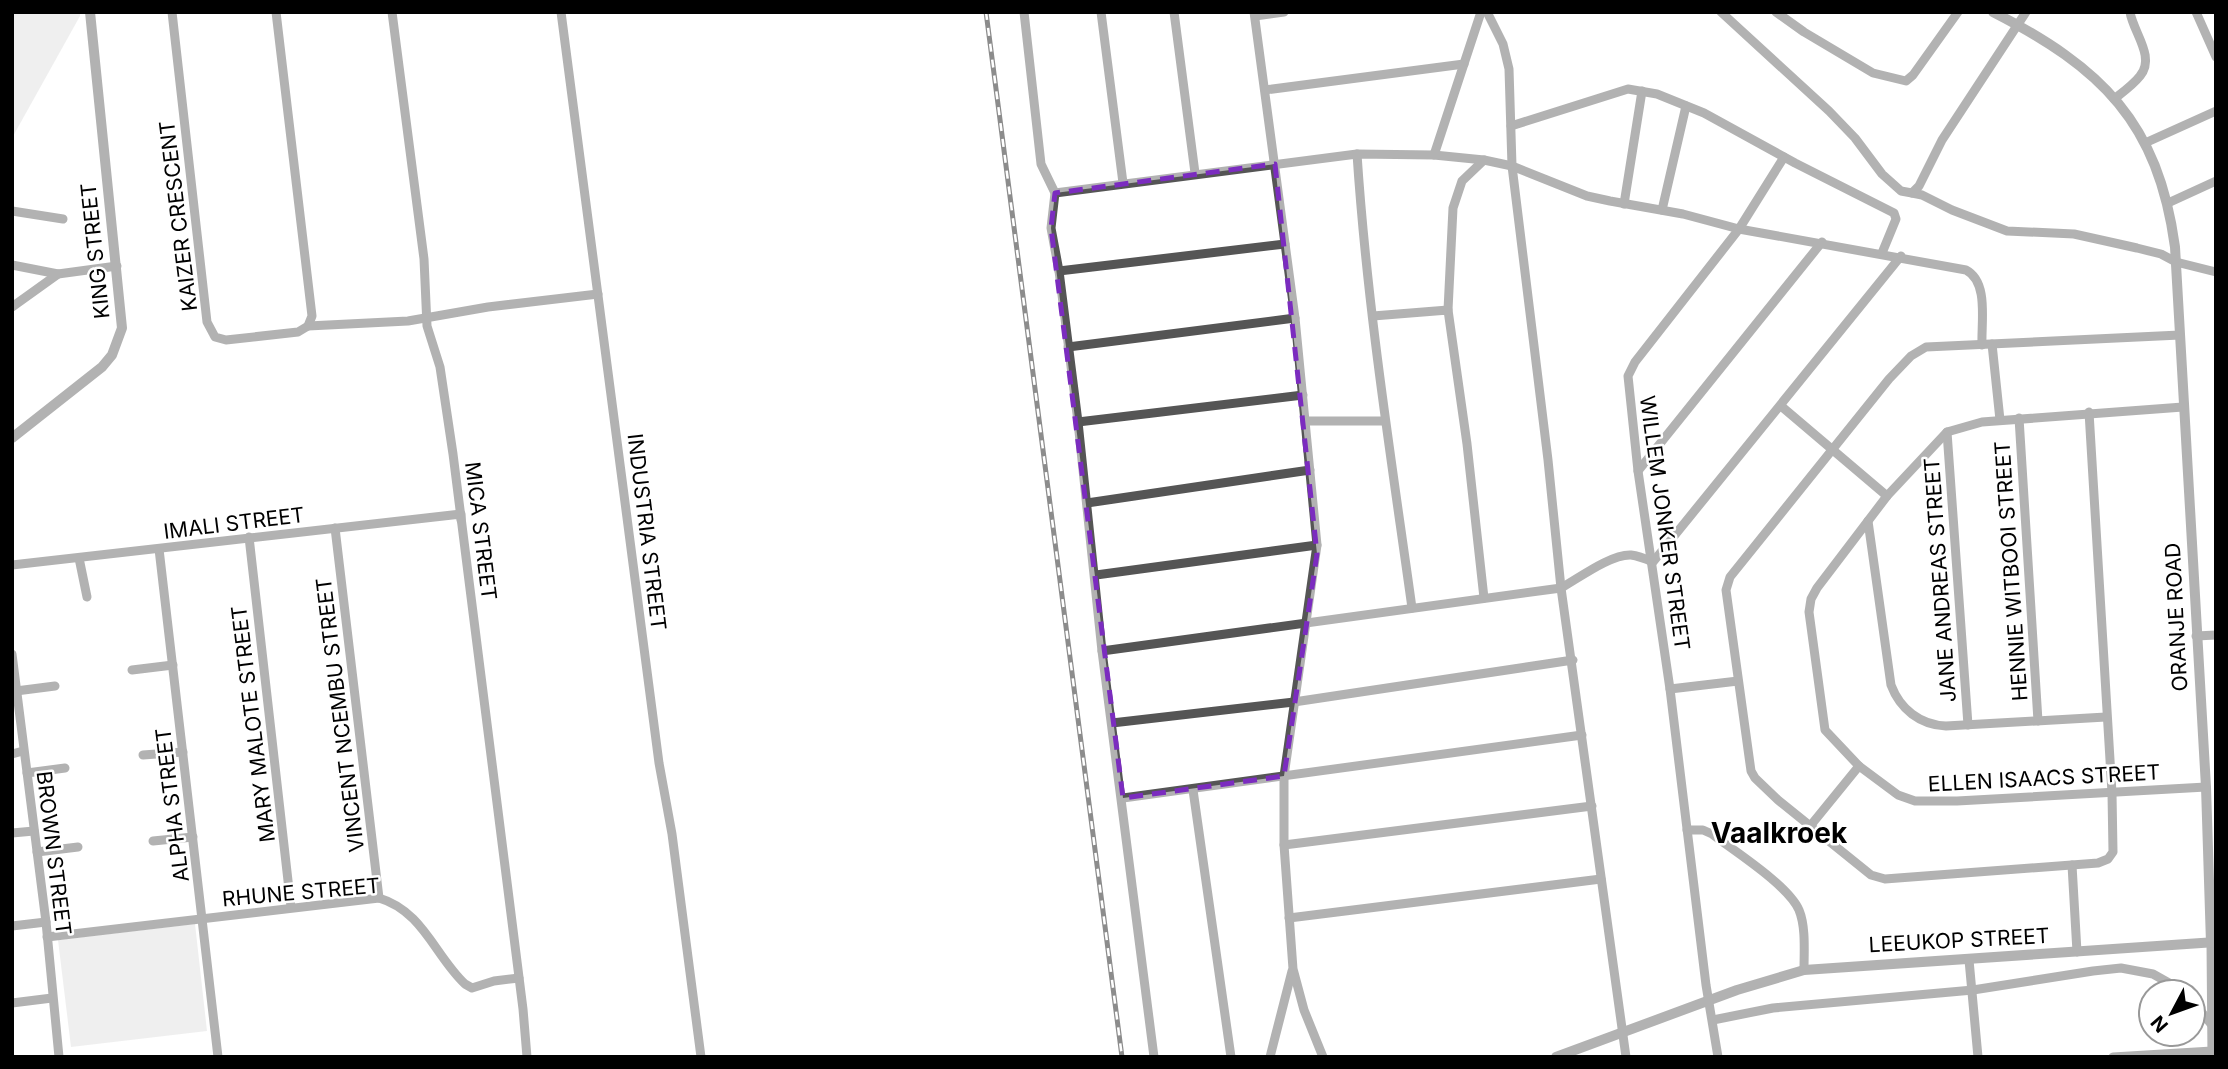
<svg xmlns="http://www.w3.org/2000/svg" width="2228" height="1069" font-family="Inter,sans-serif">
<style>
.green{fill:#dcdcdc}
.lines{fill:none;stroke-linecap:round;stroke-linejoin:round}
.minor{stroke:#555;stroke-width:9}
.tertiary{stroke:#555;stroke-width:10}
.rail-casing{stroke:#000;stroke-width:5}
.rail{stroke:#fff;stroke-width:2.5;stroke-dasharray:8;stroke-linecap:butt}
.marked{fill:none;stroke:#7b2cbf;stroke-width:5;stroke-dasharray:14 9;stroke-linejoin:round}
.labels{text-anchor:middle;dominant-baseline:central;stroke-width:5;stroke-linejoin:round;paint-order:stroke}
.street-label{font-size:21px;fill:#000;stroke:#fff}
.district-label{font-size:28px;font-weight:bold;fill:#000;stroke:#fff}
</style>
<rect width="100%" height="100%" fill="#fff"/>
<g class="green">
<polygon points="12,12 80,12 80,16 12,138"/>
<polygon points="195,924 207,1031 71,1047 58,940"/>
</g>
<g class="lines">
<g class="minor">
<polyline points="172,12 207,322 215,337 226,340 298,332 308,326 312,316 276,12"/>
<polyline points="392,12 424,259 427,326 440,367 453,454 523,1009 527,1057"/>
<polyline points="561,12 659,763 672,834 701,1057"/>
<polyline points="1024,12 1041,164 1055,193 1051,228 1059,271 1078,422 1102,651"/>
<polyline points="1101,12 1123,183"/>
<polyline points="1174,12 1195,173"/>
<polyline points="1254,12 1295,318 1317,545 1284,776 1284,845 1293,969 1304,1010 1323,1057"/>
<polyline points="1487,12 1503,44 1509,69 1512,166 1548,460 1561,588 1626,1057"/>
<polyline points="1721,12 1829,111 1855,138 1882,174 1901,191 1912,193 1919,186 1942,140 2026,12"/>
<polyline points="1776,12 1804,32 1873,73 1906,81 1913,75 1958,12"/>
<polyline points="2196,12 2216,57"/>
<polyline points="1255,16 1284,12"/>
<polyline points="1265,90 1464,64"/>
<path d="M2114,99C2123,92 2133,85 2140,76C2156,57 2133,32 2130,12"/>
<polyline points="1511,126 1628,89 1657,94 1704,113 1795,163 1894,213 1896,219 1882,253"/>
<polyline points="2145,143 2216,111"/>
<path d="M1357,154C1367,306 1391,457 1412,608"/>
<polyline points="1434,155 1481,12"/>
<path d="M1055,193L1357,154L1434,155L1484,160L1512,166L1587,196L1610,201L1683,214L1739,229L1966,270C1989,282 1981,322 1982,345"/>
<polyline points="1912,193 1922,195 1952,210 2007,231 2074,234 2137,248 2161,254 2176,262 2216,272"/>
<polyline points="2168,203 2216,181"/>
<polyline points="1624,204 1642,91"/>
<polyline points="1662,210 1686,106"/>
<polyline points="12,211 63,219"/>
<polyline points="12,265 58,274 117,266"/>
<polyline points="1059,271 1285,244"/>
<polyline points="12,307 58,274"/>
<polyline points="1448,310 1453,208 1462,181 1484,160"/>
<polyline points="1373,316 1448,310 1467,444 1484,598"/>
<polyline points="308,326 408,321 488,307 598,294"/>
<polyline points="1992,344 2000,420"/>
<polyline points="1068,347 1295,318"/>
<polyline points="1781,406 1887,496"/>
<polyline points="2183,407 1982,422 1947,432 1887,496 1817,588 1811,599 1809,612 1825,730 1859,766 1898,795 1915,801 1957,801 2206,787"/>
<polyline points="2089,412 2112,793 2113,852 2108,859 2098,863 1898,878 1885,879 1871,875 1778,800 1755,778 1751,771 1726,590 1730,577 1889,379 1911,356 1926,347 2180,335"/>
<polyline points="2019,418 2038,721"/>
<polyline points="1306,421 1385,421"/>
<polyline points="1078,422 1303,395"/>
<polyline points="1947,432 1968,725"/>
<polyline points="1638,471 1822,242"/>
<polyline points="1087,503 1310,470"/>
<path d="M1868,521L1891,685C1900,709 1920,725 1946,726L2106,717"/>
<polyline points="335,528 379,898"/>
<polyline points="249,537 291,907"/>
<polyline points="159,549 218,1057"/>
<polyline points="79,558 87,597"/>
<polyline points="12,565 461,514 461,520"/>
<polyline points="1096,575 1317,545"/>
<polyline points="2196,636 2216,635"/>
<polyline points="12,654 46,922 59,1057"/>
<polyline points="132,670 173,665"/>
<polyline points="1670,689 1738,681"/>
<polyline points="16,691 55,686"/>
<polyline points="1112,723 1294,702 1573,660"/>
<polyline points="12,754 23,751"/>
<polyline points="143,755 183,752"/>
<polyline points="27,773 65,768"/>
<polyline points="1193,790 1231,1057"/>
<polyline points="1123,798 1582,735"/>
<polyline points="1811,825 1859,766"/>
<path d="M1687,830H1703L1712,834C1734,851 1788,885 1799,910C1806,927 1804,951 1804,970"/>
<polyline points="12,833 34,831"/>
<polyline points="153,841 193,837"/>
<polyline points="1284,845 1592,806"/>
<polyline points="37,852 78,847"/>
<polyline points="2072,865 2077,952"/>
<polyline points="1289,918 1601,879"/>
<polyline points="12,926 46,922"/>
<path d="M47,937L379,898C423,911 435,956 465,984L472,988L494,981L519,978"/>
<polyline points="2211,943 2212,1057"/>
<polyline points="1969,960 1978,1057"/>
<polyline points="2193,1001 2211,1024"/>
<polyline points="12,1003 52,998"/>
<polyline points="1713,1020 1773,1008 1973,990 2093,971 2121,968 2153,974 2185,992"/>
<path d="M1154,1057L1102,651L1561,588C1579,578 1611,554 1631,555C1639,556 1646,559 1653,562L1901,256"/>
<polyline points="1270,1057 1292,971"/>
<polyline points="1718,1057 1706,985 1670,689 1638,471 1628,376 1635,362 1739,229 1784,157"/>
<polyline points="2113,1057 2212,1051"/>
</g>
<g class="tertiary">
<path d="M1993,12C2102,68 2158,122 2175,247L2206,787L2211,943"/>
<polyline points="12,438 102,367 112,355 122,328 90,12"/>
<polyline points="1556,1057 1737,990 1804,970 2216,942"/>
</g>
<defs>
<polyline id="rail" points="986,12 1122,1057"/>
</defs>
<use href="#rail" class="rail-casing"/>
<use href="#rail" class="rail"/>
</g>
<path d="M0 0H2228V1069H0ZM1275,164L1317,554L1284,776L1123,798L1051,228L1055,193Z" fill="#fff" fill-opacity=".55" fill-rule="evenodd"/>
<path class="marked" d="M1275,164L1317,554L1284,776L1123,798L1051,228L1055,193Z"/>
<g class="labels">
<g class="street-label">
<text transform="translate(178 216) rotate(-97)">KAIZER CRESCENT</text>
<text transform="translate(95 251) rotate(-96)">KING STREET</text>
<text transform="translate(234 523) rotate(-7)">IMALI STREET</text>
<text transform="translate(1665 523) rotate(82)">WILLEM JONKER STREET</text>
<text transform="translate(481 531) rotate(83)">MICA STREET</text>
<text transform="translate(647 532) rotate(83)">INDUSTRIA STREET</text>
<text transform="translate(2011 571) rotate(-94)">HENNIE WITBOOI STREET</text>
<text transform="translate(1940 580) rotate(-94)">JANE ANDREAS STREET</text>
<text transform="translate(2176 617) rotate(-93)">ORANJE ROAD</text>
<text transform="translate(340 715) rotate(-97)">VINCENT NCEMBU STREET</text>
<text transform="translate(253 724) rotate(-97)">MARY MALOTE STREET</text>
<text transform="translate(2044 778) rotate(-3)">ELLEN ISAACS STREET</text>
<text transform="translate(172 805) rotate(-97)">ALPHA STREET</text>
<text transform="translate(54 853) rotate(83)">BROWN STREET</text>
<text transform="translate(301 892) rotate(-5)">RHUNE STREET</text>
<text transform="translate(1959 940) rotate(-3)">LEEUKOP STREET</text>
</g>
<g class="district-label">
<text x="1779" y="833">Vaalkroek</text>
</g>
</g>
<rect width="2228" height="1069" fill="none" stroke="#000000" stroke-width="28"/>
<g transform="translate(2172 1013) rotate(229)"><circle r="33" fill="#ffffff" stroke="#999999" stroke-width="2"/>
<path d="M0-5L12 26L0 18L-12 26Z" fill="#000000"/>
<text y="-10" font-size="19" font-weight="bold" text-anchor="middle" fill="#000000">N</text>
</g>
</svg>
